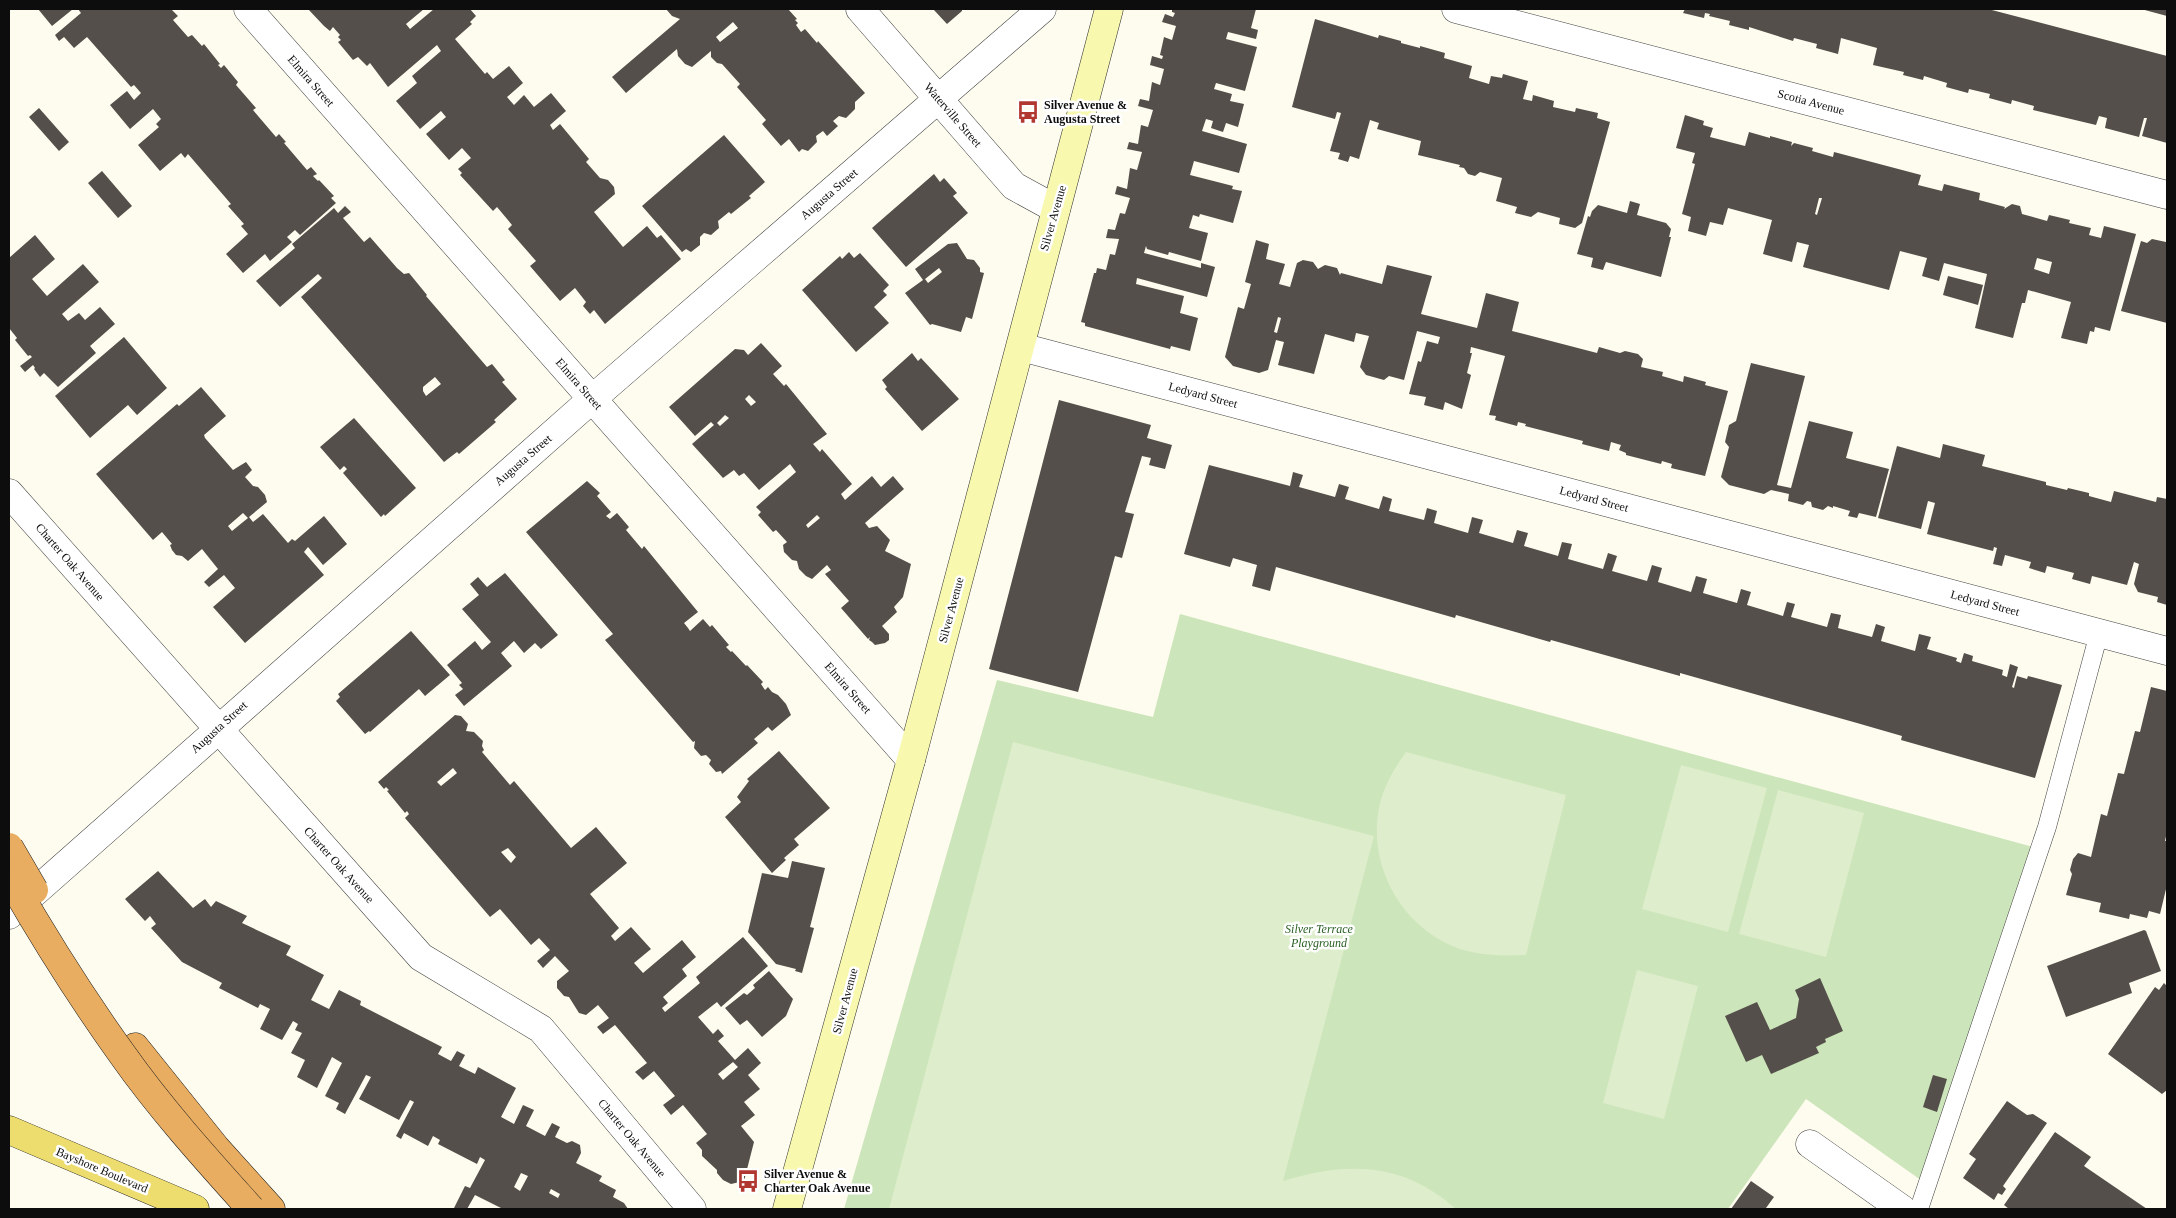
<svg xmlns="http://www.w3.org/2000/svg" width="2176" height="1218" font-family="Georgia,serif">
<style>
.green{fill:#cce5ba}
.pitch{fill:#deedcb}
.building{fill:#544f4a;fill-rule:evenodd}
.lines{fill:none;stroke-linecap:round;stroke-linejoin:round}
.lane-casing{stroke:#404040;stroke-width:19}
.street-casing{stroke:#404040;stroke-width:29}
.secondary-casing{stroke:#2f2f2f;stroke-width:29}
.primary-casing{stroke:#1e1e1e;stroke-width:29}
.highway-casing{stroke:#1e1e1e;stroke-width:29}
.lane{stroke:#fff;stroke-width:18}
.street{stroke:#fff;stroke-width:28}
.secondary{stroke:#f8f8ae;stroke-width:28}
.primary{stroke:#eddc6e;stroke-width:28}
.highway{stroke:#e8ad61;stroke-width:28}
.highway-bridge-casing{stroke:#1e1e1e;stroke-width:29;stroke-linecap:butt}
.highway-bridge{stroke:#e8ad61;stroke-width:28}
.labels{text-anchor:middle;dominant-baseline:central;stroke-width:5;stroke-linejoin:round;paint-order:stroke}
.street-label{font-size:12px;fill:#0d0d0d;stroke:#fff}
.poi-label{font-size:12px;font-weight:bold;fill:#0d0d0d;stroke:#fff;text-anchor:start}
.park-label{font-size:12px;font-style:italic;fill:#295f23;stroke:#fff}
</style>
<rect width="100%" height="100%" fill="#fefcee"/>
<polygon class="green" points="1180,614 2044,850 1935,1190 1806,1099 1728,1209 844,1209 997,680 1153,717"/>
<g class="pitch">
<path d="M1013,742L1374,836L1283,1181C1347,1161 1404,1162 1456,1209H889Z"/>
<path d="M1406,752L1566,795L1526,955C1498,956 1469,956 1444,942C1394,916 1367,857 1380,803C1385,784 1395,767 1406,752Z"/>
<polygon points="1681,765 1767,788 1728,932 1642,909"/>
<polygon points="1778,790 1864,813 1826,957 1739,934"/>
<polygon points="1637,970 1698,986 1664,1119 1603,1103"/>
</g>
<g class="building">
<polygon points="38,9 73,9 52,26"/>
<polygon points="78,9 171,9 178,16 173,20 188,37 192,35 202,46 204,44 220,64 218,65 221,68 224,65 238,82 236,85 256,108 253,110 276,137 279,134 286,142 284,143 307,170 311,167 317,174 313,176 318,181 319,180 334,196 331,198 336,203 300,235 295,230 287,237 292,242 270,261 265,254 243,273 226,254 248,234 241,226 244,224 228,206 231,204 188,154 185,158 181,153 160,171 138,145 159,127 156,124 161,119 153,109 130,129 110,105 127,91 134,100 141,93 134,85 131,87 87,37 74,48 64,37 59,41 55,35 81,13"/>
<polygon points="308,9 424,9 406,24 410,29 434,9 470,9 476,16 470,22 472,24 455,39 485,74 487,72 493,79 509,66 523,83 507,97 514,105 524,95 534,107 551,93 566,111 550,125 553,130 560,124 589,159 586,162 600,178 608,180 614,187 615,194 594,212 623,247 647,226 657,238 661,235 681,259 605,324 594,310 590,314 583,306 586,302 575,288 560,301 530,266 536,261 508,229 512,225 497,207 493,211 460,175 462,173 458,169 471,158 462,148 449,160 426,134 446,117 441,111 420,129 396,101 417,83 412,76 441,51 437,45 388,87 370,63 367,66 358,57 353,60 338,42 341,40 338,37 340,35 333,27 330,31 324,26"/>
<path d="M666,9H788L797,19L795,20L798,23L796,25L801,32L805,29L817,43L818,41L865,93L855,102V109L846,118L839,116L833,121L838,126L827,136L823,131L816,136L817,142L808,151L802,149L799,152L789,139L781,146L762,124L766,120L737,87L740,84L722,64L717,63L711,57V51L692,67L685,64L678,56L677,49L626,93L612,77L680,19L672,16ZM733,22L738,28L720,42L716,37Z"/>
<polygon points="933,9 962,9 962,11 947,24"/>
<polygon points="1172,9 1256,9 1251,28 1258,30 1256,39 1228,32 1226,39 1257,47 1245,91 1216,83 1214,89 1232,94 1230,101 1244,104 1238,127 1226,123 1223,132 1211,128 1213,121 1206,119 1202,131 1247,144 1239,173 1194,161 1190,175 1233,186 1232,189 1242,191 1233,223 1200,214 1199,217 1193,215 1189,228 1208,233 1201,261 1169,252 1168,255 1147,249 1146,246 1144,253 1201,268 1201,263 1215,267 1207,297 1137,278 1136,284 1184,296 1180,313 1198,318 1190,351 1171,346 1170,349 1085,326 1085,323 1081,322 1094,273 1096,273 1097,268 1106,270 1110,254 1115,255 1119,239 1106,238 1108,229 1115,230 1120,213 1125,214 1130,198 1115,194 1117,186 1127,189 1130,168 1137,170 1142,152 1127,149 1129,142 1138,144 1141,125 1148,127 1153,110 1138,106 1140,99 1149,101 1152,82 1160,85 1164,69 1150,65 1152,56 1162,59 1163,56 1160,55 1164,37 1172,40 1176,26 1162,22 1165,14 1173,17 1175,13 1172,12"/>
<polygon points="1685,9 1988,9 2167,56 2167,143 2142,136 2147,118 2144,118 2139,137 2105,128 2107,118 2099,116 2096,125 2033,110 2034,106 2012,100 2011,104 1989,98 1990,94 1969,89 1968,93 1946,87 1947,83 1924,76 1923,80 1903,75 1904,72 1873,65 1877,48 1841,38 1838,54 1816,48 1817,44 1794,38 1793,41 1749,27 1749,30 1729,25 1730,21 1709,16 1710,14 1705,13 1704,18 1683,13"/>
<polygon points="2141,9 2167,9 2167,16"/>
<polygon points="1315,19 1378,38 1379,35 1401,41 1401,43 1420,48 1420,46 1445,53 1444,58 1472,66 1469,78 1489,84 1491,76 1502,78 1503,74 1528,81 1523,99 1532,101 1533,95 1554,101 1553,107 1575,112 1576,108 1598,113 1597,118 1610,122 1582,223 1575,228 1559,224 1560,218 1538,212 1531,217 1515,213 1517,207 1496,201 1502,178 1480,172 1475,176 1468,174 1464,168 1459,167 1460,165 1418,155 1421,141 1377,129 1379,123 1370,120 1359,159 1350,156 1348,162 1338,159 1340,153 1330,151 1341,113 1337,112 1335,119 1292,107"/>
<polygon points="39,108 69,142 59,151 29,117"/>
<path d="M1685,115L1704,121L1703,125L1713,128L1710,137L1745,146L1749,132L1770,138V136L1792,142L1791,146L1794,143L1813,148L1812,151L1833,157L1834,152L1921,175L1918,185L1942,191L1944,184L1980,193L1979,200L2005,207L2004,209L2012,204L2020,206L2022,214L2047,221L2049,215L2070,220L2069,223L2091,228L2089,235L2101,238L2104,226L2136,234L2110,331L2095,327L2094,332L2090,331L2087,344L2061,338L2071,302L2028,290L2025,303H2022L2013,338L1975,328L1987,274L1944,263L1939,281L1922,276L1927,258L1900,251L1889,290L1803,267L1809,245L1797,242L1792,262L1763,254L1772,220L1728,208L1723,225L1710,222L1706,236L1688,231L1691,217L1682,214L1695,164L1692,163L1695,153L1676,148ZM1819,198H1822L1817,215L1815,214ZM2037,258L2052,262L2049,274L2034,269Z"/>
<polygon points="724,135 765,182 749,196 751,198 731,214 729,212 718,221 719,228 711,235 704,233 700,237 700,245 691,252 686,249 682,252 642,206"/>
<polygon points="102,171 132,206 118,218 88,183"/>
<polygon points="934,174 940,182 944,178 957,193 953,196 968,213 906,267 872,228"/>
<polygon points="1630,201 1640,204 1637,215 1666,223 1671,229 1669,237 1671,237 1661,277 1606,262 1603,270 1591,267 1593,258 1577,254 1588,216 1590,217 1592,211 1598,205 1627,213"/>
<path d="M345,206L351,212L343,218L364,242L370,237L397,268L404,274L409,273L427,295L426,296L487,367L492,364L505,380L502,382L517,399L494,420L496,422L459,454L457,452L444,462L301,297L322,278L318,274L280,307L256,281L295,248L292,244L334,208L338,213ZM435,377L441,384L426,396L423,391V387Z"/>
<polygon points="35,235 55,259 32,279 47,296 83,264 99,282 62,314 68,321 79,313 85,320 100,307 115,324 90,346 96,353 58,387 44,373 40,377 34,369 35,368 33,365 25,372 20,366 32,357 30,355 28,356 15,340 17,338 9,328 9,258"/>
<polygon points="2152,239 2166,242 2167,248 2167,323 2121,311 2141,241 2147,243"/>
<path d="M1256,240L1269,244L1266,259L1285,264L1279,284L1290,287L1297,263L1303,260L1313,262L1318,269L1325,265L1337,268L1340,275L1341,273L1382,284L1387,265L1432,276L1421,314L1477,328L1486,293L1519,302L1512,331L1597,353L1599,347L1620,353L1625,351L1638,354L1643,359L1641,367L1663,372L1662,376L1683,382L1684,376L1706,382L1705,385L1728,391L1705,476L1671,468L1672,464L1662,461L1661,464L1626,455V453L1619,450L1621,445L1611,442L1609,451L1582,444L1583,441L1525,426L1526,424L1518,422L1517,426L1495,420L1496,416L1489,415L1505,356L1471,347L1470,353H1472L1467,373L1471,375L1462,409L1445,402L1443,410L1424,405L1426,397L1409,394L1418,361L1421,362L1427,341L1438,344L1440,337L1417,331L1404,380L1389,376L1384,380L1366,375L1360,367L1369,336L1356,333L1354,342L1325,334L1314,374L1278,365L1284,342L1276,340L1268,370L1259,373L1233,366L1225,357L1238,307L1244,309L1251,284L1245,282ZM1278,317L1281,318L1277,333L1274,332Z"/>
<path d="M957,243L967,259L974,260L980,268V272L984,273L972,319L966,317L961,332L932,324L930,325L905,293L923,280L915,269L948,244ZM939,268L942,272L928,283L925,279Z"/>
<polygon points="849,252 854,258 860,253 889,285 883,291 887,295 874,307 889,323 856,352 802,290 840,256 842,259"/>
<polygon points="1948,276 1983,285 1978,305 1943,295"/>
<polygon points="124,337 167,388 137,415 128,405 90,438 55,396"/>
<path d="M761,343L782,366L773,374L784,386L786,384L827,434L813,444L820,452L822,449L852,484L841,494L845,500L872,476L881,487L893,476L904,489L865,523L869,528L877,526L890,540L885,551L911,564L903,597L894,607L897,612L882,626L889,634V640L885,643L875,645L872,642L869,640L870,637L868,639L841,608L849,601L825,574L831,570L827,565L812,579L806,576L799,569L797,561L792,560L784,552L783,545L787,542L776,530L773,532L758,515L761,512L756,507L796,472L790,464L759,490L744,473L739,476L734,470L723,478L692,444L714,425L711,422L695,436L669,407L735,349L744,350L748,355ZM749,395L756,402L751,406L745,399ZM725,415L729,418L720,426L717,423ZM817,515L820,518L808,528L806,525Z"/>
<polygon points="912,353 918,361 921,358 959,399 922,431 885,389 887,387 882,380"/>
<polygon points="1751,363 1805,376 1777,485 1791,488 1809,421 1853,432 1846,458 1889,469 1876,517 1859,513 1857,518 1848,516 1850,511 1833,506 1833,508 1828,506 1823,510 1812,507 1811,502 1807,501 1803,505 1788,501 1789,494 1771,490 1764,494 1729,485 1721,477 1729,447 1725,442 1729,425 1736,421"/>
<path d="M201,387L226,416L204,435L205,438L233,470L246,462L252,470L245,477L253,486L258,487L265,495L267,502L249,517L253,522L263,514L288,543L292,539L295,541L324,516L347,544L323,565L308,547L304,552L324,575L245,643L213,607L235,588L224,575L209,587L204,582L218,569L202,549L188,561L182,556L176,555L172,550L170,545L172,544L162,532L153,540L96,474L177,404L179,406ZM243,513L248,518L232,531L228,526Z"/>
<polygon points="1059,400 1151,425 1147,438 1172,445 1165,469 1149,465 1151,458 1142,456 1125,512 1134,514 1122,558 1115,556 1078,692 989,669"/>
<polygon points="354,418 416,488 385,516 384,514 381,517 343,473 347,469 344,466 340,470 320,447"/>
<polygon points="1943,444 1985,455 1982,466 2046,482 2046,485 2067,490 2068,488 2089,493 2089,496 2111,502 2114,491 2156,502 2157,497 2167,499 2167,605 2157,602 2158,597 2138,592 2134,584 2139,564 2134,562 2127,585 2092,576 2090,584 2072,579 2074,573 2047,566 2045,573 2029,568 2031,562 2005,555 2002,566 1993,564 1997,548 1994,547 1993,551 1927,534 1935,503 1928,501 1921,529 1878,518 1897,446 1940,458"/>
<polygon points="1209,465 1290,486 1293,472 1303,475 1299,487 1335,497 1339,484 1349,487 1345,499 1379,509 1383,496 1392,499 1389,511 1424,520 1427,508 1437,511 1434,523 1468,533 1472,517 1483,520 1479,533 1513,543 1517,530 1528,533 1524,546 1558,556 1562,542 1572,544 1568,559 1603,569 1608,553 1617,556 1612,571 1647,581 1652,565 1662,568 1658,582 1691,592 1696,576 1707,579 1703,593 1737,603 1741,589 1751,592 1747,605 1783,616 1787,602 1795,604 1791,617 1827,627 1831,613 1841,615 1838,628 1872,637 1876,624 1885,627 1881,641 1915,651 1919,634 1931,637 1927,649 1957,658 1956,661 1961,663 1964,653 1973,656 1972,661 2003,670 2002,675 2007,677 2010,664 2018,667 2012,687 2014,688 2017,676 2027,679 2028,676 2062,685 2035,778 1901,740 1902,736 1857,723 1680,673 1680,676 1551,640 1550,642 1456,615 1455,618 1276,567 1270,591 1252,586 1257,565 1233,558 1230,567 1184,554"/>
<polygon points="587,481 600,493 597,496 611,512 606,516 610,519 617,513 629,527 626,530 642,549 644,546 698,612 684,623 688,628 690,631 703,619 710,627 712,625 729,645 726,647 731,652 732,651 746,666 747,665 763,682 761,684 765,690 768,687 772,692 778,695 786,704 791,715 772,731 768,727 754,739 758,743 722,774 721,771 716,772 709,764 711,760 706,755 701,756 694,748 695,741 693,742 605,640 613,634 526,532"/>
<polygon points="505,573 558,635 541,649 535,643 524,653 514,641 501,653 512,666 464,706 455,695 463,689 459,685 462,683 447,665 475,641 482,650 491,642 462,609 479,595 470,584 478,577 487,587"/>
<polygon points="411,631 450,675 425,696 419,689 370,732 369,731 365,734 336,701 340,697 338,694"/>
<polygon points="2151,687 2167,691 2167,832 2165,841 2167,841 2167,885 2160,914 2149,911 2147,918 2130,914 2129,919 2099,912 2101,903 2066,895 2072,874 2070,870 2073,859 2078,853 2091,857 2101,814 2107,816 2118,773 2124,774 2135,731 2140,732"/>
<path d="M455,715L461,716L468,724L466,731L474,732L483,741L482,746L484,750L482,752L510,785L514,781L571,848L596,827L627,863L590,894L619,928L611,936L615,941L631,927L651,949L634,963L643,973L682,940L696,957L682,969L687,976L663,997L668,1003L662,1008L665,1012L700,983L696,977L743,937L768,966L721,1007L717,1002L698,1017L713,1034L718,1029L724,1036L718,1041L735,1060L748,1048L761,1063L748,1075L760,1089L744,1102L755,1115L741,1126L754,1142L744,1181L731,1184L723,1180L717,1173V1170L702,1156V1150L696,1143L707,1134L683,1105L671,1115L663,1105L675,1096L654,1071L643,1080L635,1072L647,1063L615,1025L603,1034L597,1027L609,1018L598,1005L586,1015L579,1013L569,997L564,996L557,988V981L569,971L555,956L543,968L537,961L550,950L539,938L531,945L500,909L490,917L405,818L409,814L407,811L405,813L387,791L389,790L386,787L384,789L378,782ZM453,768L457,773L441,786L437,782ZM508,848L516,857L511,863L501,852ZM733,1062L738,1067L723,1080L718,1074Z"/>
<polygon points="779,751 830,808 794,839 799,845 784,858 786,860 772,873 725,817 741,802 737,797 749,781 747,779"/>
<polygon points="792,861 825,868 810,927 814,928 802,973 795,971 796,969 776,964 748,932 762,873 788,878"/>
<path d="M158,871L193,908L205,899L211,907L216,901L247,916L242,923L291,946L286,955L324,975L311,1000L329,1009L339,990L361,1001L360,1005L442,1047L438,1054L451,1061L457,1051L465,1055L459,1066L475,1074L478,1067L516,1088L501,1117L514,1124L523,1105L534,1110L526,1126L545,1136L552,1123L560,1127L555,1137L567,1143L572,1141L580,1145L581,1153L576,1163L602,1176L599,1181L616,1190L613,1197L624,1203L628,1209H503L475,1195L467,1209L454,1208L465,1186L470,1188L485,1160L480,1157L477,1164L438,1144L440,1140L433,1136L428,1146L404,1133L401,1139L396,1136L414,1102L410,1100L399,1120L359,1099L371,1077L366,1075L345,1114L336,1109L339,1103L325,1096L342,1063L332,1057L317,1088L297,1077L305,1060L291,1053L302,1033L295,1030L298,1024L293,1021L282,1040L260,1029L270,1009L260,1004L258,1008L219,988L222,983L182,962L151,928L156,924L150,916L145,921L125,899ZM521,1173L528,1176L520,1191L514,1187ZM551,1189L560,1194L558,1198L549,1193Z"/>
<polygon points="2144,930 2146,931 2161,971 2129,983 2132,993 2066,1017 2047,966"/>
<polygon points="769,971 793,999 786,1016 762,1037 747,1020 740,1025 725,1008 744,993 747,995 755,988 753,985"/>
<polygon points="1820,978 1843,1031 1825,1039 1826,1042 1816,1047 1819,1053 1771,1074 1762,1055 1746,1062 1725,1016 1757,1002 1770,1030 1796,1018 1799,999 1795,990"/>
<polygon points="2164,983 2167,986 2167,1090 2162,1094 2108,1054 2155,987 2159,990"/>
<polygon points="1933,1075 1947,1079 1937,1112 1923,1107"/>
<polygon points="2007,1101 2027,1115 2033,1114 2047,1123 2003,1186 2006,1189 2002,1195 1998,1193 1994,1200 1963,1178 1976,1159 1969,1154"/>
<polygon points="2055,1132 2091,1157 2084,1166 2147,1209 2009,1209 2004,1205"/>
<polygon points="1751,1181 1774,1197 1766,1208 1768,1209 1731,1209"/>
</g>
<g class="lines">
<defs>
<polyline id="lane" points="1919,1209 2047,827 2099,633"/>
<g id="street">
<polyline points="248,9 911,760"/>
<polyline points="860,9 1014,186 1056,209"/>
<polyline points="1456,9 2167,195"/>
<polyline points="1021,347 2167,651"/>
<polyline points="9,493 421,957 541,1029 692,1209"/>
<polyline points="9,915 592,399 1042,9"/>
<polyline points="1810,1144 1902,1209"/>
</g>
<polyline id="secondary" points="787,1209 911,760 1109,9"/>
<polyline id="primary" points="9,1130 195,1209"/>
<polyline id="highway" points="135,1047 216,1148 271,1209"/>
</defs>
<use href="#lane" class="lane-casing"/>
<use href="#street" class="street-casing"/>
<use href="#secondary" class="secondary-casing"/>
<use href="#primary" class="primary-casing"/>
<use href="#highway" class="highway-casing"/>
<use href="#lane" class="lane"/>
<use href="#street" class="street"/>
<use href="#secondary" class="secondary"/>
<use href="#primary" class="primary"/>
<use href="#highway" class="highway"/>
<defs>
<g id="highway-bridge">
<polyline points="9,847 34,890"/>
<path d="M9,877C44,938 81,997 122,1054C160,1108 206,1159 251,1209"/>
</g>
</defs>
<use href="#highway-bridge" class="highway-bridge-casing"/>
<use href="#highway-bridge" class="highway-bridge"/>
</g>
<defs>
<symbol id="bus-bare" viewBox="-9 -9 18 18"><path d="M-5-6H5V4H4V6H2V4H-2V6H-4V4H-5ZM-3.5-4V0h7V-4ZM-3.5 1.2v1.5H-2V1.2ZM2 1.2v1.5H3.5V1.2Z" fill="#b13830" stroke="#fff" stroke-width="2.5" paint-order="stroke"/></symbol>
</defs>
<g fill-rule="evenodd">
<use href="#bus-bare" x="1012" y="96" width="32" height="32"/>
<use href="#bus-bare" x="732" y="1165" width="32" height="32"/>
</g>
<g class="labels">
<g class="street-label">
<text transform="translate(311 81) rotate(49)">Elmira Street</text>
<text transform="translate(1811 102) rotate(15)">Scotia Avenue</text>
<text transform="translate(953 115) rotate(49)">Waterville Street</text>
<text transform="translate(829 194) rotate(-41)">Augusta Street</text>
<text transform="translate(1053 218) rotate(-74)">Silver Avenue</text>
<text transform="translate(579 384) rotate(49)">Elmira Street</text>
<text transform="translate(1203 395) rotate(15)">Ledyard Street</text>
<text transform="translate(523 460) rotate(-41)">Augusta Street</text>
<text transform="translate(1594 499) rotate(15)">Ledyard Street</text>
<text transform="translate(70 562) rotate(49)">Charter Oak Avenue</text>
<text transform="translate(1985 603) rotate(15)">Ledyard Street</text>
<text transform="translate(951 610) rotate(-75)">Silver Avenue</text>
<text transform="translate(848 688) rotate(49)">Elmira Street</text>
<text transform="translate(219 727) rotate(-42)">Augusta Street</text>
<text transform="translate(339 865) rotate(48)">Charter Oak Avenue</text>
<text transform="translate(845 1001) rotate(-75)">Silver Avenue</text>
<text transform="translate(632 1138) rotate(50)">Charter Oak Avenue</text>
<text transform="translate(102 1170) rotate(23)">Bayshore Boulevard</text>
</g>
<g class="poi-label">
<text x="1044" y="105">Silver Avenue &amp;<tspan x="1044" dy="14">Augusta Street</tspan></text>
<text x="764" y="1174">Silver Avenue &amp;<tspan x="764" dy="14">Charter Oak Avenue</tspan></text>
</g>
<g class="park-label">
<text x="1319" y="929">Silver Terrace<tspan x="1319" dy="14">Playground</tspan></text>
</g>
</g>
<rect width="2176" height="1218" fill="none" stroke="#0d0d0d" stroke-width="20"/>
</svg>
